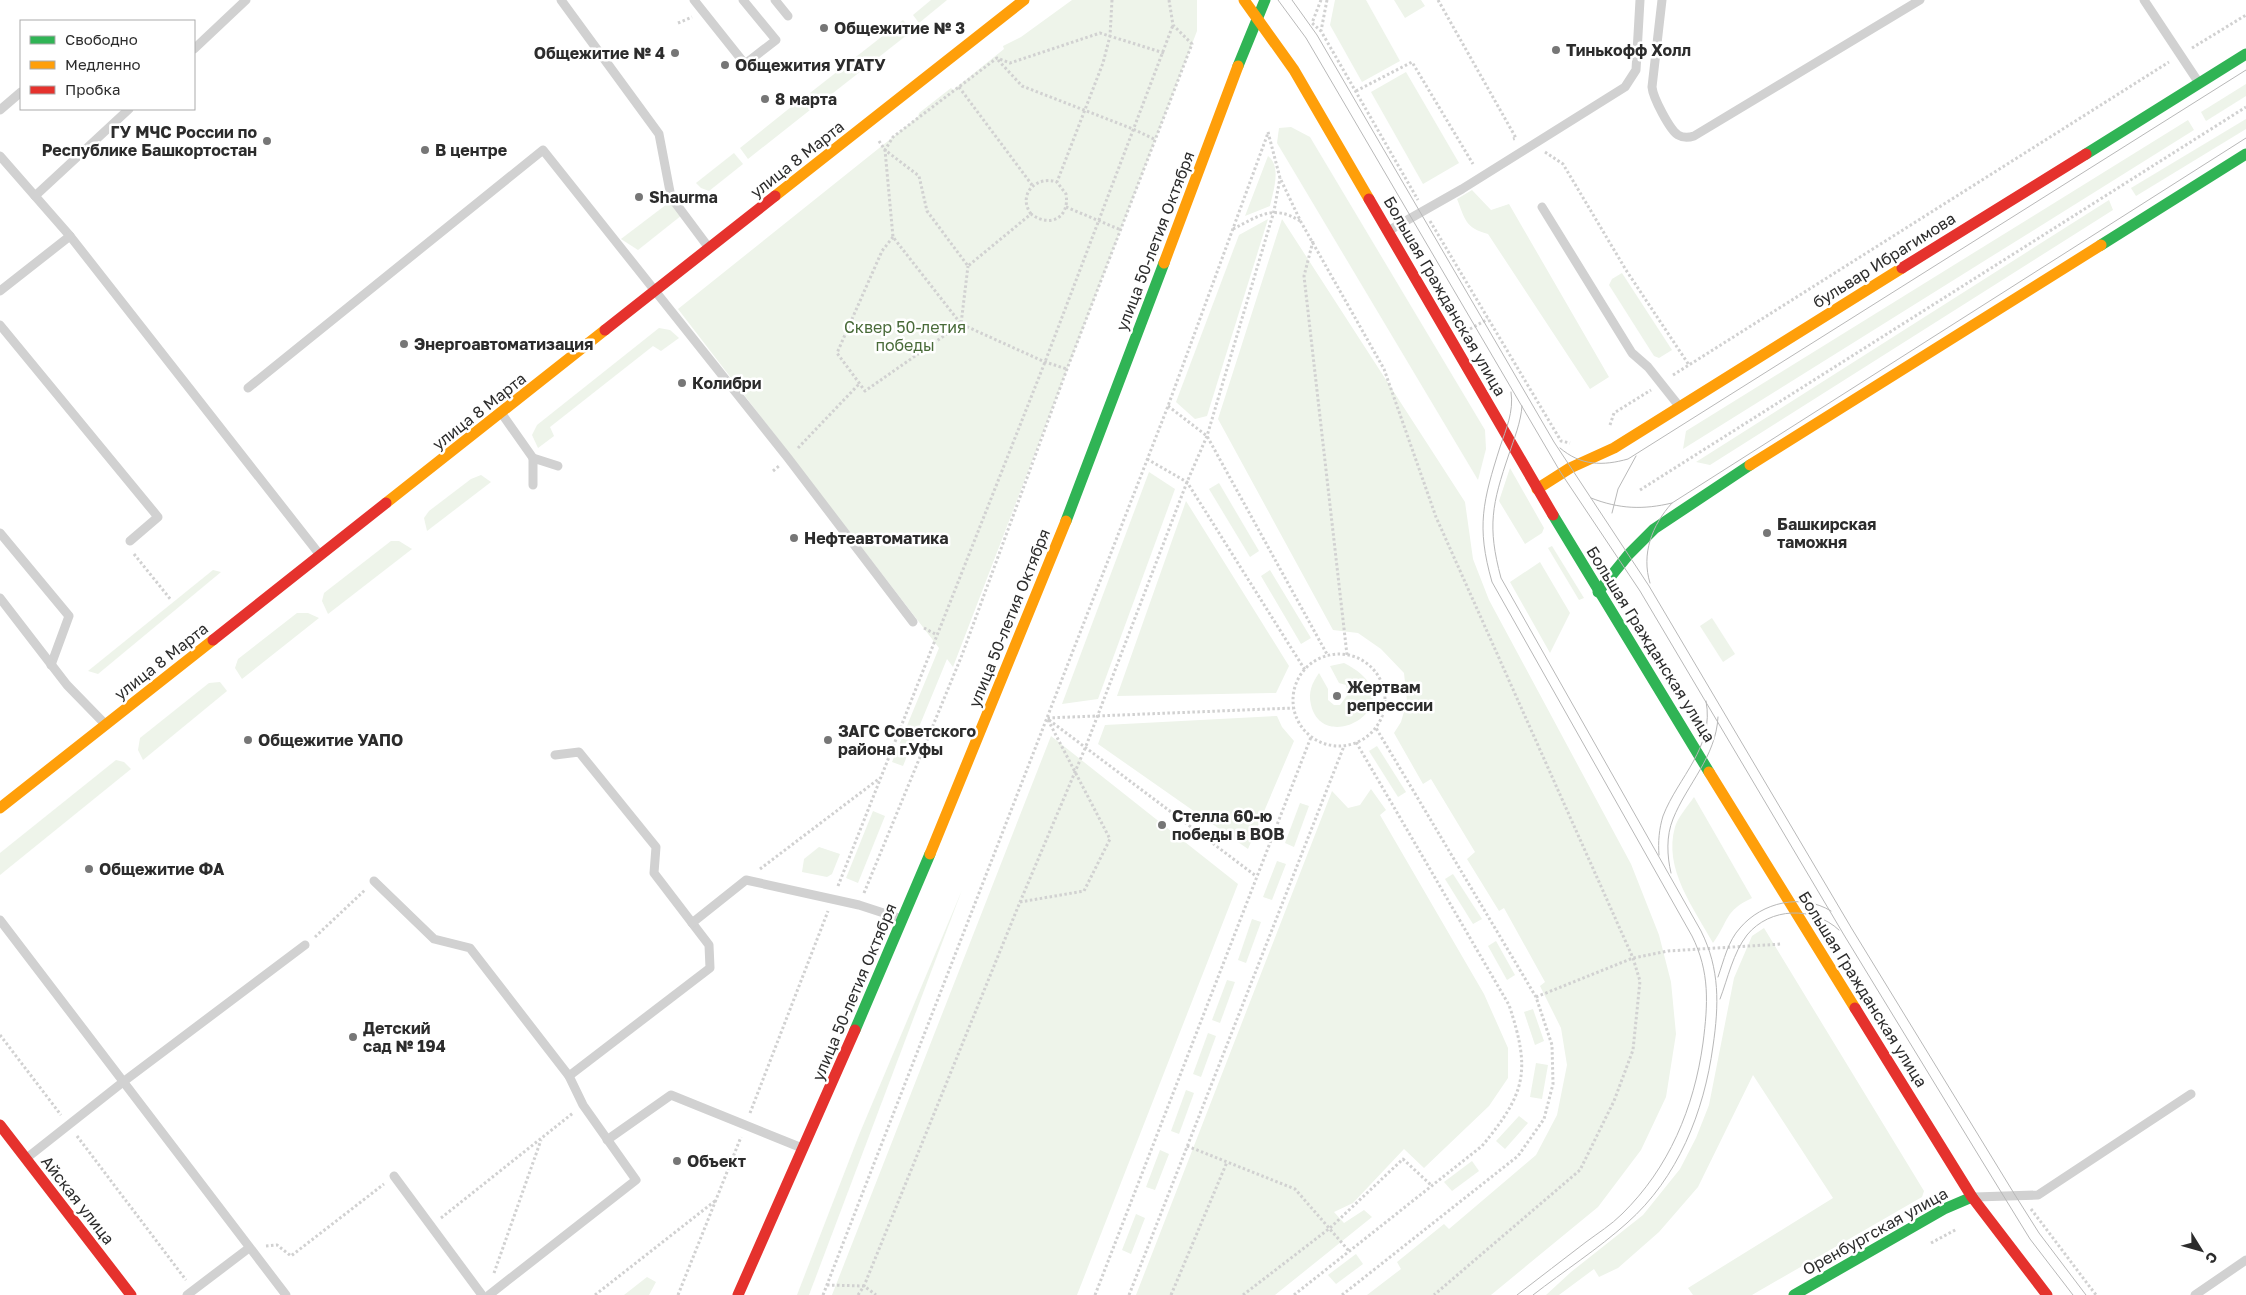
<svg xmlns="http://www.w3.org/2000/svg" width="2246" height="1295" font-family="'Golos Text',sans-serif">
<style>
.green{fill:#eef4ea}
.lines{fill:none;stroke-linecap:round;stroke-linejoin:round}
.path{stroke:#d1d1d1;stroke-width:3;stroke-dasharray:2.5 2.5;stroke-linecap:butt}
.lane{stroke:#d1d1d1;stroke-width:9}
.fast{stroke:#30b455;stroke-width:11}
.slow{stroke:#ff9f0a;stroke-width:11}
.jam{stroke:#e5322d;stroke-width:11}
.tram{stroke:#b8b8b8;stroke-width:1}
.poi-dot{fill:#767676;stroke:#fff;stroke-width:2}
.labels{text-anchor:middle;dominant-baseline:central;stroke-width:5;stroke-linejoin:round;paint-order:stroke}
.poi-label{font-size:16px;font-weight:bold;fill:#2c2c2c;stroke:#fff;text-anchor:start}
.street-label{font-size:16px;fill:#2c2c2c;stroke:#fff}
.park-label{font-size:16px;fill:#486a38;stroke:#fff}
</style>
<rect width="100%" height="100%" fill="#fff"/>
<g class="green">
<polygon points="931,0 947,0 919,23 913,15"/>
<polygon points="1072,0 1197,0 1197,31 953,667 947,659 903,766 892,762 939,648 678,309 918,117 919,113 951,88 953,90 1004,49 1003,46 1021,37"/>
<polygon points="1335,0 1366,0 1400,61 1362,82 1330,25"/>
<polygon points="1394,0 1421,0 1425,6 1405,18"/>
<polygon points="903,20 912,31 819,104 810,93"/>
<polygon points="1406,72 1459,163 1423,184 1371,92"/>
<polygon points="2246,84 2246,96 2206,121 2201,112"/>
<polygon points="801,99 810,110 748,159 740,148"/>
<polygon points="2246,119 2246,129 2136,196 2131,188"/>
<polygon points="2188,120 2194,130 1683,449 1686,431"/>
<polygon points="1291,127 1310,137 1485,430 1486,449 1478,480 1277,143 1279,128"/>
<polygon points="734,153 743,164 709,191 701,188 696,183"/>
<path d="M1268,156C1282,166 1273,192 1270,206L1245,216Z"/>
<path d="M1472,190L1491,210L1509,204L1609,377L1590,389L1488,234C1465,228 1465,219 1457,199Z"/>
<polygon points="2109,200 2113,210 1710,465 1696,462"/>
<polygon points="671,201 682,215 638,250 621,239"/>
<polygon points="1268,219 1207,416 1195,419 1176,402 1239,235"/>
<polygon points="1282,219 1465,502 1473,559 1489,600 1631,864 1659,935 1671,982 1676,1034 1666,1097 1641,1150 1598,1207 1491,1295 1367,1295 1401,1269 1397,1262 1444,1224 1449,1229 1536,1155 1557,1115 1567,1065 1561,1028 1540,986 1545,982 1504,908 1499,911 1467,859 1475,852 1431,779 1423,784 1394,733 1401,722 1407,701 1404,673 1381,649 1358,633 1333,630 1218,419"/>
<polygon points="1622,273 1672,350 1659,358 1654,356 1609,285 1612,279"/>
<polygon points="659,328 670,330 679,338 661,351 653,346 550,427 554,436 538,448 532,435 537,425"/>
<polygon points="1510,468 1544,528 1542,533 1525,544 1499,501"/>
<polygon points="1149,472 1175,489 1098,699 1062,704"/>
<polygon points="481,475 491,482 427,531 424,518 429,511 471,479"/>
<polygon points="1219,483 1259,551 1250,557 1209,489"/>
<polygon points="1186,501 1289,666 1276,693 1117,696"/>
<polygon points="391,541 399,541 412,549 328,614 322,601 324,593"/>
<polygon points="1552,546 1584,598 1579,600 1548,548"/>
<polygon points="1540,562 1570,613 1550,653 1510,582"/>
<polygon points="213,570 221,572 98,674 88,671"/>
<polygon points="1270,570 1311,638 1301,644 1261,576"/>
<polygon points="297,613 308,613 319,618 242,679 235,668 238,659"/>
<polygon points="1712,618 1735,654 1723,662 1700,626"/>
<path d="M1344,663C1420,701 1324,759 1311,705C1308,692 1312,683 1319,673L1328,689V700L1334,705H1340L1348,694L1346,685L1339,683L1330,666Z"/>
<polygon points="220,682 227,691 143,760 138,750 140,738 209,683"/>
<polygon points="1277,716 1282,727 1294,741 1248,849 1098,744 1105,725"/>
<polygon points="1051,736 1238,884 1077,1295 832,1295"/>
<polygon points="1377,746 1406,792 1398,797 1369,751"/>
<polygon points="116,760 124,762 131,769 0,875 0,853"/>
<polygon points="1371,789 1386,810 1380,815 1484,994 1508,1048 1508,1078 1489,1106 1424,1168 1404,1149 1353,1203 1334,1212 1344,1223 1364,1210 1372,1217 1275,1295 1136,1295 1332,791 1348,808 1360,805"/>
<path d="M1694,797L1752,898C1724,911 1729,921 1713,943C1694,908 1663,869 1675,827C1678,817 1688,806 1694,797Z"/>
<polygon points="1300,803 1309,806 1294,847 1285,843"/>
<polygon points="873,811 885,816 858,883 846,878"/>
<polygon points="819,847 840,854 832,874 827,877 802,872 804,859"/>
<polygon points="1277,861 1286,864 1272,900 1263,897"/>
<polygon points="1453,874 1482,919 1473,924 1445,879"/>
<polygon points="962,890 809,1295 797,1295 859,1135"/>
<polygon points="1252,919 1261,922 1246,963 1238,960"/>
<polygon points="1764,928 1924,1191 1922,1197 1752,1295 1693,1295 1688,1288 1833,1198 1753,1075 1698,1187 1659,1232 1618,1268 1599,1277 1594,1269 1559,1295 1546,1295 1571,1272 1643,1215 1680,1169 1696,1138 1709,1105 1734,978 1752,936"/>
<polygon points="1496,941 1515,975 1507,980 1488,946"/>
<polygon points="1227,980 1235,982 1220,1023 1212,1020"/>
<polygon points="1533,1009 1544,1041 1535,1045 1524,1012"/>
<polygon points="1208,1033 1216,1036 1201,1077 1193,1074"/>
<polygon points="1536,1063 1548,1065 1542,1099 1530,1097"/>
<polygon points="1186,1090 1194,1093 1179,1134 1171,1131"/>
<polygon points="1519,1116 1528,1123 1505,1149 1496,1141"/>
<polygon points="1160,1150 1169,1154 1155,1190 1146,1187"/>
<polygon points="1472,1161 1479,1171 1452,1191 1444,1182"/>
<polygon points="1136,1214 1145,1218 1131,1254 1122,1250"/>
<polygon points="1356,1254 1363,1264 1336,1284 1328,1275"/>
<polygon points="647,1277 656,1282 649,1295 624,1295"/>
</g>
<g class="lines">
<g class="path">
<path d="M1112,0L1110,36L1103,63L1057,182L1066,194C1070,218 1050,228 1031,214L968,266L927,211L919,176L885,150L893,137L997,58L1010,63L1100,33L1164,53"/>
<polyline points="1321,0 1312,23 1321,31"/>
<polyline points="1327,0 1321,31 1418,200"/>
<polyline points="1438,0 1516,138 1513,139"/>
<polyline points="678,23 692,17"/>
<polyline points="2192,48 2246,15"/>
<polyline points="998,60 1022,86 1133,129 1156,140"/>
<polyline points="959,87 1032,185"/>
<polyline points="1356,91 1412,62 1473,164"/>
<polyline points="1268,132 1280,178 1301,222 1384,369 1436,517 1633,958 1640,981 1633,1050 1614,1101 1580,1170 1434,1295"/>
<polyline points="879,141 885,150 893,237 961,324 1045,362 1067,369"/>
<polyline points="1545,152 1563,164 1626,270 1689,365 2169,62"/>
<polyline points="1066,207 1121,230"/>
<path d="M1031,214C1017,195 1036,175 1057,182"/>
<polyline points="1430,221 1561,441 1570,443"/>
<path d="M1233,229C1259,216 1273,204 1300,221"/>
<polyline points="893,237 882,251 837,353 865,391 961,324 968,266"/>
<polyline points="1313,241 1304,276 1347,655"/>
<polyline points="1470,329 1488,319"/>
<polyline points="1673,375 1689,365"/>
<polyline points="1168,406 1207,436 1328,656"/>
<polyline points="1610,425 1614,413 1651,390"/>
<polyline points="798,448 860,383"/>
<polyline points="1147,459 1187,482 1305,670"/>
<polyline points="773,471 779,466"/>
<polyline points="1640,490 2246,107"/>
<polyline points="134,554 171,600"/>
<polyline points="924,628 937,635"/>
<circle cx="1339" cy="700" r="46"/>
<polyline points="1049,720 1256,876"/>
<polyline points="760,869 880,778"/>
<polyline points="838,886 1045,362 1173,25"/>
<polyline points="864,893 962,655 1067,369 1192,44 1173,25 1169,0"/>
<polyline points="1020,902 1084,891 1110,839 1047,718 1293,708"/>
<polyline points="315,937 365,890"/>
<polyline points="1536,997 1633,958 1668,951 1782,944"/>
<polyline points="0,1035 61,1115"/>
<polyline points="750,1113 828,911"/>
<polyline points="77,1136 186,1280"/>
<polyline points="1187,1146 1295,1189 1349,1251"/>
<polyline points="2031,1209 2096,1295"/>
<polyline points="441,1218 573,1113"/>
<polyline points="1931,1243 1957,1229"/>
<polyline points="266,1246 277,1245 291,1256 384,1184"/>
<polyline points="494,1273 541,1140"/>
<polyline points="827,1285 864,1286 876,1295"/>
<polyline points="595,1295 715,1201"/>
<polyline points="678,1295 741,1137"/>
<polyline points="823,1295 1168,406 1268,133"/>
<polyline points="858,1295 864,1286 1020,902 1086,746 1187,482 1207,436 1274,211 1280,178"/>
<polyline points="1095,1295 1311,737"/>
<polyline points="1129,1295 1344,746"/>
<polyline points="1171,1295 1227,1162"/>
<polyline points="1243,1295 1330,1228 1403,1159 1432,1186"/>
<path d="M1294,1295L1482,1146C1526,1093 1531,1071 1509,1005L1356,742"/>
<polyline points="1342,1295 1518,1156 1544,1119 1553,1084 1552,1045 1536,997 1376,728"/>
</g>
<g class="lane">
<polyline points="561,0 659,134 671,197 709,248"/>
<polyline points="694,0 745,64 776,40 743,0"/>
<polyline points="775,0 788,16"/>
<path d="M1662,0L1652,87C1653,98 1670,130 1678,135C1683,138 1688,138 1694,136L1920,0"/>
<polyline points="2144,0 2199,83"/>
<polyline points="194,49 246,0"/>
<polyline points="0,110 21,92"/>
<polyline points="0,156 70,236 320,555"/>
<polyline points="35,196 129,109"/>
<polyline points="1542,207 1632,353 1648,367 1679,406"/>
<polyline points="1388,231 1462,189 1625,87 1636,70 1640,0"/>
<polyline points="0,291 70,236"/>
<polyline points="0,325 158,517 130,541"/>
<polyline points="248,388 543,150 788,458 913,622"/>
<polyline points="502,414 533,458"/>
<polyline points="533,485 533,458 558,466"/>
<polyline points="0,533 69,616 51,665"/>
<polyline points="0,598 67,685 105,724"/>
<polyline points="555,755 579,752 656,847 654,873 709,945 710,968 569,1076"/>
<polyline points="374,881 434,939 470,948 569,1076 583,1105 636,1180 489,1295"/>
<polyline points="0,920 286,1295"/>
<polyline points="692,923 746,880 859,905 902,919"/>
<polyline points="607,1140 671,1095 802,1148"/>
<polyline points="28,1157 123,1082 305,945"/>
<polyline points="394,1176 482,1295"/>
<polyline points="1975,1197 2038,1195 2191,1094"/>
<polyline points="187,1295 249,1248"/>
<polyline points="2195,1295 2246,1260"/>
</g>
<g class="fast">
<polyline points="1238,66 1265,0"/>
<polyline points="2086,154 2246,54"/>
<polyline points="2101,245 2246,154"/>
<polyline points="1553,515 1709,772"/>
<polyline points="1066,521 1164,263"/>
<polyline points="1598,592 1629,554 1654,529 1750,465"/>
<polyline points="855,1030 930,854"/>
<polyline points="1794,1295 1944,1209 1972,1197"/>
</g>
<g class="slow">
<polyline points="1244,0 1294,70 1369,199"/>
<polyline points="775,196 1024,0"/>
<polyline points="1164,263 1238,66"/>
<polyline points="1750,465 2101,245"/>
<polyline points="1537,489 1570,468 1614,448 1902,268"/>
<polyline points="386,503 605,330"/>
<polyline points="1709,772 1855,1008"/>
<polyline points="0,808 213,640"/>
<polyline points="930,854 1066,521"/>
</g>
<g class="jam">
<polyline points="1369,199 1553,515"/>
<polyline points="1902,268 2086,154"/>
<polyline points="605,330 775,196"/>
<polyline points="213,640 386,503"/>
<polyline points="1855,1008 1972,1197 2047,1295"/>
<polyline points="0,1125 131,1295"/>
<polyline points="738,1295 855,1030"/>
</g>
<g class="tram">
<polyline points="1278,0 1306,38 1561,473 1640,591 1844,935 1982,1161 2030,1239 2073,1295"/>
<polyline points="1292,0 1317,35 1554,442 1649,586 1852,929 2015,1195 2039,1233 2086,1295"/>
<path d="M1511,392C1514,412 1506,429 1500,447C1483,501 1476,526 1492,582L1692,936C1710,972 1708,1004 1703,1043C1694,1108 1669,1168 1622,1214C1611,1225 1598,1233 1586,1242C1563,1260 1540,1277 1517,1295"/>
<path d="M1522,406C1521,422 1514,439 1509,454C1492,504 1487,526 1501,578L1701,931C1720,969 1719,1005 1713,1046C1704,1112 1678,1178 1627,1223C1598,1249 1564,1271 1533,1295"/>
<path d="M1560,448C1581,466 1603,466 1628,459L2246,70"/>
<path d="M1591,498C1619,509 1643,510 1672,503"/>
<polyline points="1612,513 1618,489 1636,456"/>
<path d="M1650,583C1641,554 1652,525 1672,503L2246,138"/>
<path d="M1659,855C1658,842 1659,829 1663,816C1678,777 1715,747 1706,701"/>
<path d="M1671,873C1667,856 1666,836 1673,819C1687,784 1716,757 1718,717"/>
<path d="M1718,977C1724,960 1728,941 1740,928C1762,902 1802,893 1831,911"/>
<path d="M1720,999C1728,978 1733,953 1747,935C1770,907 1813,906 1839,930"/>
</g>
</g>
<g class="poi-dot">
<circle cx="824" cy="28" r="5"/>
<circle cx="1556" cy="50" r="5"/>
<circle cx="675" cy="53" r="5"/>
<circle cx="725" cy="65" r="5"/>
<circle cx="765" cy="99" r="5"/>
<circle cx="267" cy="141" r="5"/>
<circle cx="425" cy="150" r="5"/>
<circle cx="639" cy="197" r="5"/>
<circle cx="404" cy="344" r="5"/>
<circle cx="682" cy="383" r="5"/>
<circle cx="1767" cy="533" r="5"/>
<circle cx="794" cy="538" r="5"/>
<circle cx="1337" cy="696" r="5"/>
<circle cx="248" cy="740" r="5"/>
<circle cx="828" cy="740" r="5"/>
<circle cx="1162" cy="825" r="5"/>
<circle cx="89" cy="869" r="5"/>
<circle cx="353" cy="1037" r="5"/>
<circle cx="677" cy="1161" r="5"/>
</g>
<g class="labels">
<g class="poi-label">
<text x="834" y="28">Общежитие № 3</text>
<text x="1566" y="50">Тинькофф Холл</text>
<text x="665" y="53" text-anchor="end">Общежитие № 4</text>
<text x="735" y="65">Общежития УГАТУ</text>
<text x="775" y="99">8 марта</text>
<text x="257" y="132" text-anchor="end">ГУ МЧС России по<tspan x="257" dy="18">Республике Башкортостан</tspan></text>
<text x="435" y="150">В центре</text>
<text x="649" y="197">Shaurma</text>
<text x="414" y="344">Энергоавтоматизация</text>
<text x="692" y="383">Колибри</text>
<text x="1777" y="524">Башкирская<tspan x="1777" dy="18">таможня</tspan></text>
<text x="804" y="538">Нефтеавтоматика</text>
<text x="1347" y="687">Жертвам<tspan x="1347" dy="18">репрессии</tspan></text>
<text x="838" y="731">ЗАГС Советского<tspan x="838" dy="18">района г.Уфы</tspan></text>
<text x="258" y="740">Общежитие УАПО</text>
<text x="1172" y="816">Стелла 60-ю<tspan x="1172" dy="18">победы в ВОВ</tspan></text>
<text x="99" y="869">Общежитие ФА</text>
<text x="363" y="1028">Детский<tspan x="363" dy="18">сад № 194</tspan></text>
<text x="687" y="1161">Объект</text>
</g>
<g class="street-label">
<text transform="translate(797 159) rotate(-38)">улица 8 Марта</text>
<text transform="translate(1155 241) rotate(-69)">улица 50-летия Октября</text>
<text transform="translate(1884 260) rotate(-32)">бульвар Ибрагимова</text>
<text transform="translate(1445 296) rotate(60)">Большая Гражданская улица</text>
<text transform="translate(479 411) rotate(-38)">улица 8 Марта</text>
<text transform="translate(1009 618) rotate(-68)">улица 50-летия Октября</text>
<text transform="translate(1651 644) rotate(58)">Большая Гражданская улица</text>
<text transform="translate(161 661) rotate(-38)">улица 8 Марта</text>
<text transform="translate(1863 989) rotate(58)">Большая Гражданская улица</text>
<text transform="translate(854 992) rotate(-67)">улица 50-летия Октября</text>
<text transform="translate(78 1200) rotate(52)">Айская улица</text>
<text transform="translate(1875 1231) rotate(-29)">Оренбургская улица</text>
</g>
<g class="park-label">
<text x="905" y="327">Сквер 50-летия<tspan x="905" dy="18">победы</tspan></text>
</g>
</g>
<rect x="20" y="20" width="175" height="90" fill="#ffffff" stroke="#ababab"/>
<rect x="30" y="36" width="25" height="8" fill="#30b455" stroke="#ababab"/>
<text x="65" y="45" font-size="15" fill="#2c2c2c">Свободно</text>
<rect x="30" y="61" width="25" height="8" fill="#ff9f0a" stroke="#ababab"/>
<text x="65" y="70" font-size="15" fill="#2c2c2c">Медленно</text>
<rect x="30" y="86" width="25" height="8" fill="#e5322d" stroke="#ababab"/>
<text x="65" y="95" font-size="15" fill="#2c2c2c">Пробка</text>
<g transform="translate(2201 1250) rotate(127)" stroke="#ffffff" stroke-width="4" paint-order="stroke">
<path d="M0-4L9 19L0 12L-9 19Z" fill="#2c2c2c"/>
<text y="-8" font-size="14" font-weight="bold" text-anchor="middle" fill="#2c2c2c">С</text>
</g>
</svg>
